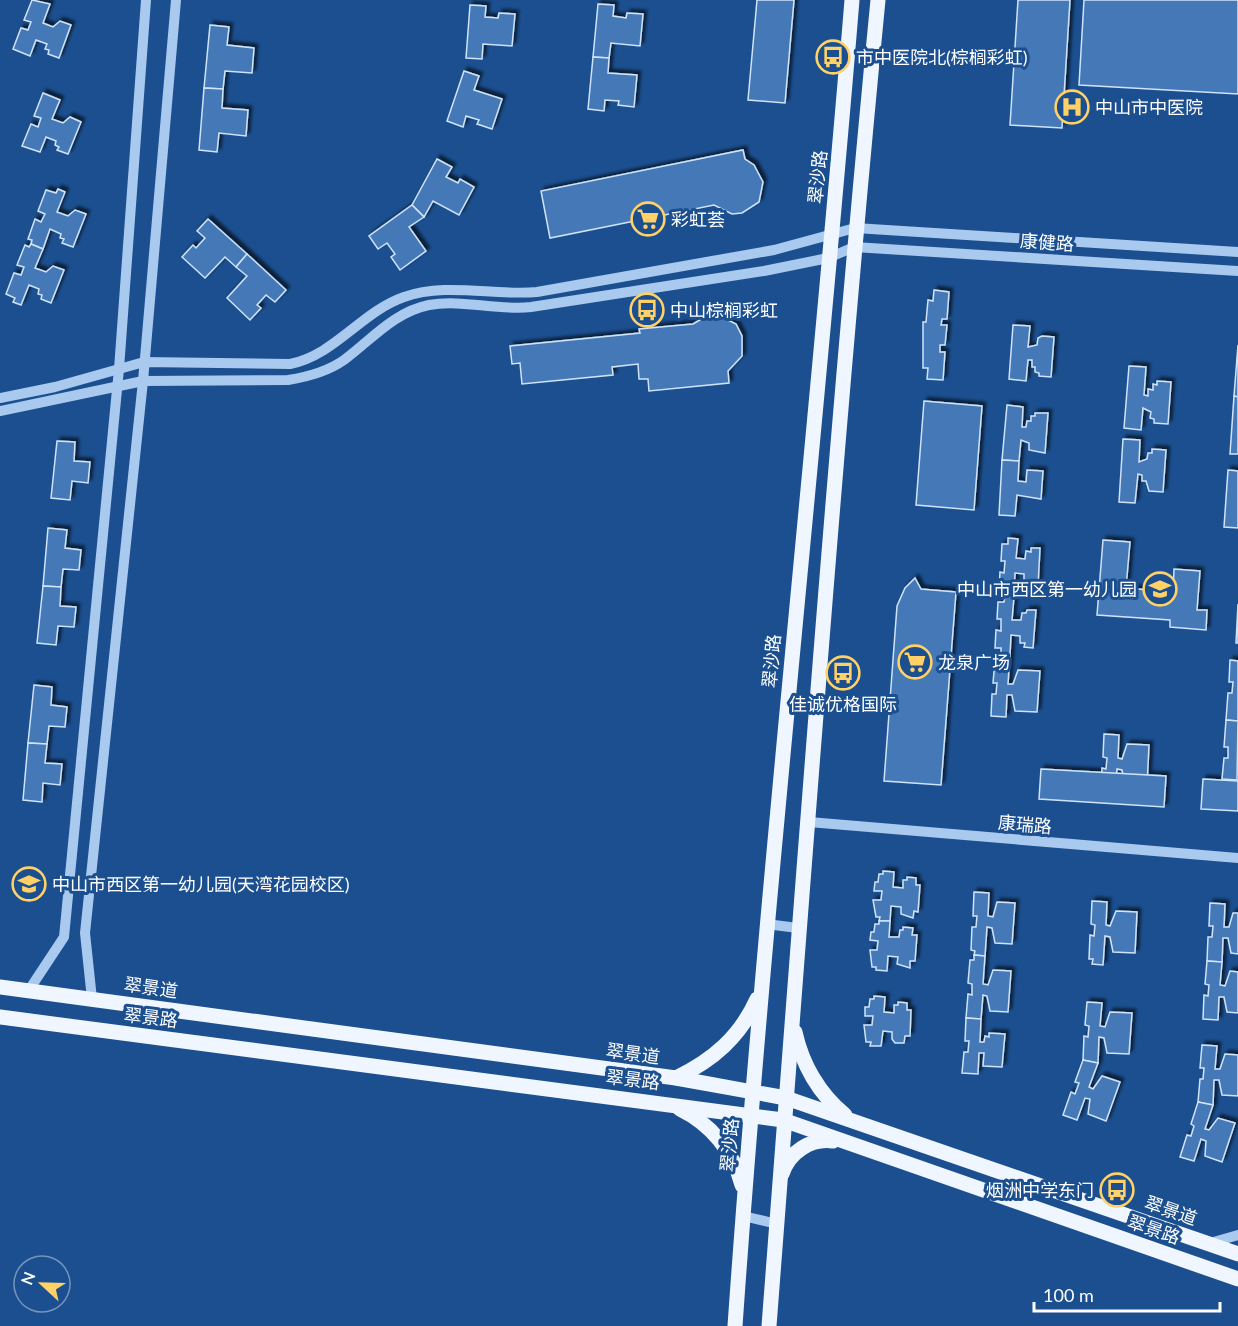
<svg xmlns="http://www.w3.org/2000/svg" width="1238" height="1326" font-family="Lato,'Noto Sans SC',sans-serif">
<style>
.building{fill:#4478b7;stroke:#cfe3fa;stroke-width:1.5;filter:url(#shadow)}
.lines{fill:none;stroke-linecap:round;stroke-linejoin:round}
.minor{stroke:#a9c9ee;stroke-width:10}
.major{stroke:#f0f6ff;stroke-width:15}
.labels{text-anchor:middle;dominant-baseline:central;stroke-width:6;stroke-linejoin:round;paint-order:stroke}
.poi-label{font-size:18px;fill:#fff;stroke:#1b4f8f;text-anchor:start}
.street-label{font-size:18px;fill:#fff;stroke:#1b4f8f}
</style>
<defs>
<filter id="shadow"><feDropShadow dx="3.5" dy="-3.5" stdDeviation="1.5" flood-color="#0009"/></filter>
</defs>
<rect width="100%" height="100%" fill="#1b4f8f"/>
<g class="building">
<polygon points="32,0 50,4 43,23 53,27 60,21 71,25 59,58 48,54 49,50 45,49 47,44 36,40 30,56 13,49 21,28 28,30 31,22 24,20"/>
<polygon points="757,0 794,0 785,103 748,100"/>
<polygon points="1018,0 1070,0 1062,128 1010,125"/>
<polygon points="1084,0 1238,0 1238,94 1079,85"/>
<polygon points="598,4 614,5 613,16 626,18 627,13 643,14 640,46 611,43 609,58 593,57"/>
<polygon points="470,5 486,6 485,17 498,18 499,13 515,14 512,46 483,44 482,59 466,58"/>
<polygon points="210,25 229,27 227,45 254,48 252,73 225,71 223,89 204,88"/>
<polygon points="593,57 609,58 608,73 637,75 634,107 618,105 619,101 605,100 604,111 588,109"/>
<polygon points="464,71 479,76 474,90 502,99 492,129 477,124 479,120 466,116 463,127 447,121"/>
<polygon points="204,88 223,89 222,108 248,110 246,136 219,133 217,152 199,150"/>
<polygon points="43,93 60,100 52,119 63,123 70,117 81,122 68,154 57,150 59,147 55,145 56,141 46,137 40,152 22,146 31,124 38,127 41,118 34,116"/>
<polygon points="743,150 745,159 754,165 763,182 759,202 742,213 732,214 714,205 550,238 541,191"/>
<polygon points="437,159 452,167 446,177 458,183 460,179 474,187 459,215 433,201 424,217 412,205"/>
<polygon points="58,189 65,192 57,212 68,216 75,210 86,214 73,247 62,243 64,239 60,238 61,234 50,229 43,249 31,244 32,240 28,239 35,219 41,222 45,214 38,211 46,190 56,193"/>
<polygon points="412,205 424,217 409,227 426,251 400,270 391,257 395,254 387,243 378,249 369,236"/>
<polygon points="208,219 247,254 236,267 225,257 205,278 182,257 193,245 196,248 205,238 197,231"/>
<polygon points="31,244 43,249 35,268 46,272 53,266 64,270 51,303 41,299 42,295 38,294 39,289 29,285 21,305 13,302 15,298 6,294 14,273 21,275 24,267 17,265 25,245 29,247"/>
<polygon points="247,254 286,290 275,302 266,295 257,305 261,308 250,320 227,298 247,276 236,267"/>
<polygon points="934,290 949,292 947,319 942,319 941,325 947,325 945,345 940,345 940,352 945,352 943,380 927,379 928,368 923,368 923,322 926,322 928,300 933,301"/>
<polygon points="718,315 736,324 742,336 742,356 728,371 729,383 649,391 648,379 639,379 638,364 612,367 613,375 522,384 520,363 512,364 510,346 640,333 639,329 693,324 705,317"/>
<polygon points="1013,325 1030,326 1028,347 1037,345 1038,338 1042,336 1054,337 1051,377 1039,376 1039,373 1035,372 1035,367 1032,367 1032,360 1028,360 1026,381 1009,379"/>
<polygon points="1238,345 1238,397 1234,396"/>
<polygon points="1129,366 1146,367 1144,395 1148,396 1148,389 1153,390 1153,384 1157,385 1157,381 1171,382 1168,424 1154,423 1154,419 1150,418 1151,412 1143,408 1141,430 1124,428"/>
<polygon points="1234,396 1238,397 1238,454 1230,454"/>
<polygon points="924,401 982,406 974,510 916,505"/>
<polygon points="1007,405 1023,407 1022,427 1026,427 1027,421 1031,421 1031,416 1035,416 1035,413 1048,413 1045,453 1029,450 1029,443 1021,440 1019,461 1002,460"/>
<polygon points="1123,439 1140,440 1139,462 1147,459 1148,453 1152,453 1152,449 1166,450 1163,492 1149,491 1146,481 1142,481 1142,475 1138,474 1135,503 1119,502"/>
<polygon points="57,441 75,442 74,461 90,462 88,483 72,481 70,500 51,498"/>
<polygon points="1002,460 1019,461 1018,481 1026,482 1027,470 1043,471 1041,499 1017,495 1015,516 999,515"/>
<polygon points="1228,470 1238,471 1238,528 1224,527"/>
<polygon points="48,528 67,530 65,548 81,550 79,570 63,569 61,587 43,586"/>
<polygon points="1008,538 1018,539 1016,558 1025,559 1026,551 1031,552 1031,548 1040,548 1038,586 1028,585 1029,582 1024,581 1024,574 1015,573 1014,597 1005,596 1005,590 999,590 1000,572 1004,573 1005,561 1001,561 1002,544 1008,544"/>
<polygon points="1103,540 1130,542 1126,588 1173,592 1174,569 1200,571 1197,610 1207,610 1206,630 1170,627 1170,620 1097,615"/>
<polygon points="915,578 921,589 956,592 941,785 884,781 897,606 905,588"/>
<polygon points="43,586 61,587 60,606 76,607 74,627 58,626 56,645 37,643"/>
<polygon points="1005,596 1014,597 1012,620 1021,620 1022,613 1026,613 1027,610 1036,610 1033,648 1024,647 1025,643 1020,643 1020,636 1011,635 1010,655 1001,654 1001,648 995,648 996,630 1001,631 1001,619 997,619 998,602 1004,602"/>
<polygon points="1238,604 1238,643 1236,643"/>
<polygon points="1001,654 1010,655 1008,684 1013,684 1018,670 1040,671 1037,712 1015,711 1012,695 1007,695 1006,717 991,716 992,694 996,694 997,683 993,683 995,660 1000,660"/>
<polygon points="1230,660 1238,661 1238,721 1226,720 1228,693 1232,693 1233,682 1229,682"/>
<polygon points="34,685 52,687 51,705 67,707 65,727 49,726 47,744 28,743"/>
<polygon points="1226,720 1238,721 1237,780 1222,779 1224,758 1228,758 1228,747 1224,747"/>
<polygon points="1104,734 1119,735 1118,758 1122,759 1127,744 1149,745 1147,786 1125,785 1122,770 1117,769 1115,791 1101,790 1102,768 1106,769 1107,758 1103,757"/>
<polygon points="28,743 47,744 45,763 62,764 60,785 43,783 42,802 23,800"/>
<polygon points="1041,769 1166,776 1164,807 1039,799"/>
<polygon points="1203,779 1238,781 1238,811 1201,809"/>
<polygon points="883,871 894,872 893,887 903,888 903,880 907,880 907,877 916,878 916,885 920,885 918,912 914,911 913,918 901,914 901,907 891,906 890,921 879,921 880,917 876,917 873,900 881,900 882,891 874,891 875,882 878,882 879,874 883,874"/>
<polygon points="974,892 989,893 988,916 993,917 997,902 1015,903 1012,944 995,943 992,928 987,927 985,956 974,955 975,951 971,950 972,927 976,927 977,916 973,916"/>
<polygon points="1092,901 1107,902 1106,925 1110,926 1116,911 1137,912 1135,953 1113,952 1110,937 1105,936 1103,965 1092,964 1093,959 1089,959 1090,935 1094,936 1095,925 1091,924"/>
<polygon points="1210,903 1225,904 1224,927 1229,927 1233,913 1238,913 1238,954 1231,953 1228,938 1223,938 1222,962 1207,961 1208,937 1212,937 1213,926 1209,926"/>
<polygon points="879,921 890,921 889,937 899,937 900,930 903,930 903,927 913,928 912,935 917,935 915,961 910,961 910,968 897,964 898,957 888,956 887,971 876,970 876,967 872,967 870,950 877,950 878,941 870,940 871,932 874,932 875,924 879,924"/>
<polygon points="974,955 985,956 983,984 988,985 993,970 1011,971 1008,1012 990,1011 987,996 983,995 981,1019 966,1018 968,994 972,995 972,984 968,983 970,960 974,960"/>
<polygon points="1207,961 1222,962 1220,985 1225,986 1230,971 1238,972 1238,1013 1227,1012 1224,997 1219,997 1218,1020 1203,1019 1204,995 1208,996 1209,985 1205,984"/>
<polygon points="874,996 885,997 884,1012 894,1013 894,1005 898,1005 898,1002 907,1003 907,1010 911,1010 910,1036 905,1036 904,1043 895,1043 892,1039 892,1032 883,1031 881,1046 870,1046 871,1042 866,1042 864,1025 872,1025 873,1016 865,1016 865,1007 869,1007 870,999 874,999"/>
<polygon points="1087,1002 1102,1003 1100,1026 1105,1027 1110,1012 1132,1013 1129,1054 1107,1053 1104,1038 1099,1037 1098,1063 1083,1060 1084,1036 1088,1037 1089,1026 1085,1025"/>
<polygon points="966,1018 981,1019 980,1042 984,1042 985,1036 989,1037 989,1033 1005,1034 1002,1067 983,1066 984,1053 979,1053 978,1074 962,1073 964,1052 968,1052 969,1041 965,1041"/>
<polygon points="1202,1045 1217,1046 1215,1069 1220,1069 1225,1054 1238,1055 1238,1096 1222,1095 1219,1080 1214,1080 1213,1105 1198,1102 1200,1079 1203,1079 1204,1068 1200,1068"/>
<polygon points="1083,1060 1098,1063 1089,1087 1093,1089 1102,1076 1120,1082 1106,1121 1088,1114 1090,1099 1085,1098 1077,1120 1063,1115 1071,1092 1075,1094 1079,1083 1075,1082"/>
<polygon points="1198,1102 1213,1105 1205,1129 1209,1130 1218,1118 1235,1123 1222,1162 1205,1156 1206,1141 1201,1139 1194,1161 1180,1157 1187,1135 1191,1136 1194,1126 1191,1124"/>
</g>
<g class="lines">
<g class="minor">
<path d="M0,398L55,387L144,362L290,364C335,355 361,312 404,297C446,282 493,296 537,292L774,250L855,228L1238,252"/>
<path d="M0,411L143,381L288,380C307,377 327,372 344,360C371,340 394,312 429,305C462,299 498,311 531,307L764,271L828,258L854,247L1238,271"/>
<polyline points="809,822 1238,858"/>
<polyline points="766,924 798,928"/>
<polyline points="29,990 64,937 119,369 146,0"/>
<polyline points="92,999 85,933 143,381 176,0"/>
<polyline points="743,1216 777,1224"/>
<polyline points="1210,1243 1238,1235"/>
</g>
<g class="major">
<polyline points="0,987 676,1078 786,1098 1238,1254"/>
<polyline points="0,1017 783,1120 1238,1279"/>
<path d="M795,1032C802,1064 819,1094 845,1115"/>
<path d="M676,1078C713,1060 740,1037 757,999"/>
<path d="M680,1109C711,1124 733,1151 742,1185"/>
<path d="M782,1174C789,1152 811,1138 833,1141"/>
<path d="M735,1326C766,883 816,442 852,0"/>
<path d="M769,1326C803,884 835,441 878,0"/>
</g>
</g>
<defs>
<symbol id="bus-ring" viewBox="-11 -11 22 22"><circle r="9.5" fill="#1b4f8f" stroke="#ffd166" stroke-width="1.5"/><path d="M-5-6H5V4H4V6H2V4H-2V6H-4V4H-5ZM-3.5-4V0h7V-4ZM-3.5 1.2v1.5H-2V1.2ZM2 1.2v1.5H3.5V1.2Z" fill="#ffd166"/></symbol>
<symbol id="hospital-ring" viewBox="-11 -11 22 22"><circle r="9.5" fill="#1b4f8f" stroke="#ffd166" stroke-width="1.5"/><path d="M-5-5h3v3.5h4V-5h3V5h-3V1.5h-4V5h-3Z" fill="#ffd166"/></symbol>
<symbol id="supermarket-ring" viewBox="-11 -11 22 22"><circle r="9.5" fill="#1b4f8f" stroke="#ffd166" stroke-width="1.5"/><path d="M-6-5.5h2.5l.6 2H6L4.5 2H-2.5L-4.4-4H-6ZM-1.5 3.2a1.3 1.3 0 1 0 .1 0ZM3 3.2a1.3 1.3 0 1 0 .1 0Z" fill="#ffd166"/></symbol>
<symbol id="school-ring" viewBox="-11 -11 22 22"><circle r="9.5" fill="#1b4f8f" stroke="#ffd166" stroke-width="1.5"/><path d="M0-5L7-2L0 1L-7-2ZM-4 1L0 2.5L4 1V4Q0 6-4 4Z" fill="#ffd166"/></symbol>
</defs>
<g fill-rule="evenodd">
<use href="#bus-ring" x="814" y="38" width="38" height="38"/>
<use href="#hospital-ring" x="1053" y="88" width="38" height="38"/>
<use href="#supermarket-ring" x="629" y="200" width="38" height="38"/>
<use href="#bus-ring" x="628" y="291" width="38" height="38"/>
<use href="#school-ring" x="1141" y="570" width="38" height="38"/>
<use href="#supermarket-ring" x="896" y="643" width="38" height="38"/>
<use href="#bus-ring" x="824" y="654" width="38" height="38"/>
<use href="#school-ring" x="10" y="865" width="38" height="38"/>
<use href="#bus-ring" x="1098" y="1171" width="38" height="38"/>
</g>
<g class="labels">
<g class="poi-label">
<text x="856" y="57">市中医院北(棕榈彩虹)</text>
<text x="1095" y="107">中山市中医院</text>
<text x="671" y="219">彩虹荟</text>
<text x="670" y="310">中山棕榈彩虹</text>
<text x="1137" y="589" text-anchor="end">中山市西区第一幼儿园</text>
<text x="938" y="662">龙泉广场</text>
<text x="843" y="704" text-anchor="middle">佳诚优格国际</text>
<text x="52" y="884">中山市西区第一幼儿园(天湾花园校区)</text>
<text x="1094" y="1190" text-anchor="end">烟洲中学东门</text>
</g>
<g class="street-label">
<text transform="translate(817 177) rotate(-84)">翠沙路</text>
<text transform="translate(1047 242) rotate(4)">康健路</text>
<text transform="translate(771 661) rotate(-85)">翠沙路</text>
<text transform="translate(1025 824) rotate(5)">康瑞路</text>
<text transform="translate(151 987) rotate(8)">翠景道</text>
<text transform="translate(151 1017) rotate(7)">翠景路</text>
<text transform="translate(633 1053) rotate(8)">翠景道</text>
<text transform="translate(633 1079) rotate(7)">翠景路</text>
<text transform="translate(729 1145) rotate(-85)">翠沙路</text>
<text transform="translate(1171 1210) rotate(19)">翠景道</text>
<text transform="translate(1154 1229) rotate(19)">翠景路</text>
</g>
</g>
<g transform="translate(42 1284) rotate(292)"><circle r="28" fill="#1b4f8f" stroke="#7695bc" stroke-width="1.5"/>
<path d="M0-4.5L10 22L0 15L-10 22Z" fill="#ffd166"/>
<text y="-9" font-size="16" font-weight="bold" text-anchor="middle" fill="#ffffff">N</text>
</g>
<path d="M1034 1302v9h186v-9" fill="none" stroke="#ffffff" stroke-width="3"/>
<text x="1043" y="1302" font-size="18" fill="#ffffff" stroke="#1b4f8f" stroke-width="4.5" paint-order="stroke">100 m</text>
</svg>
